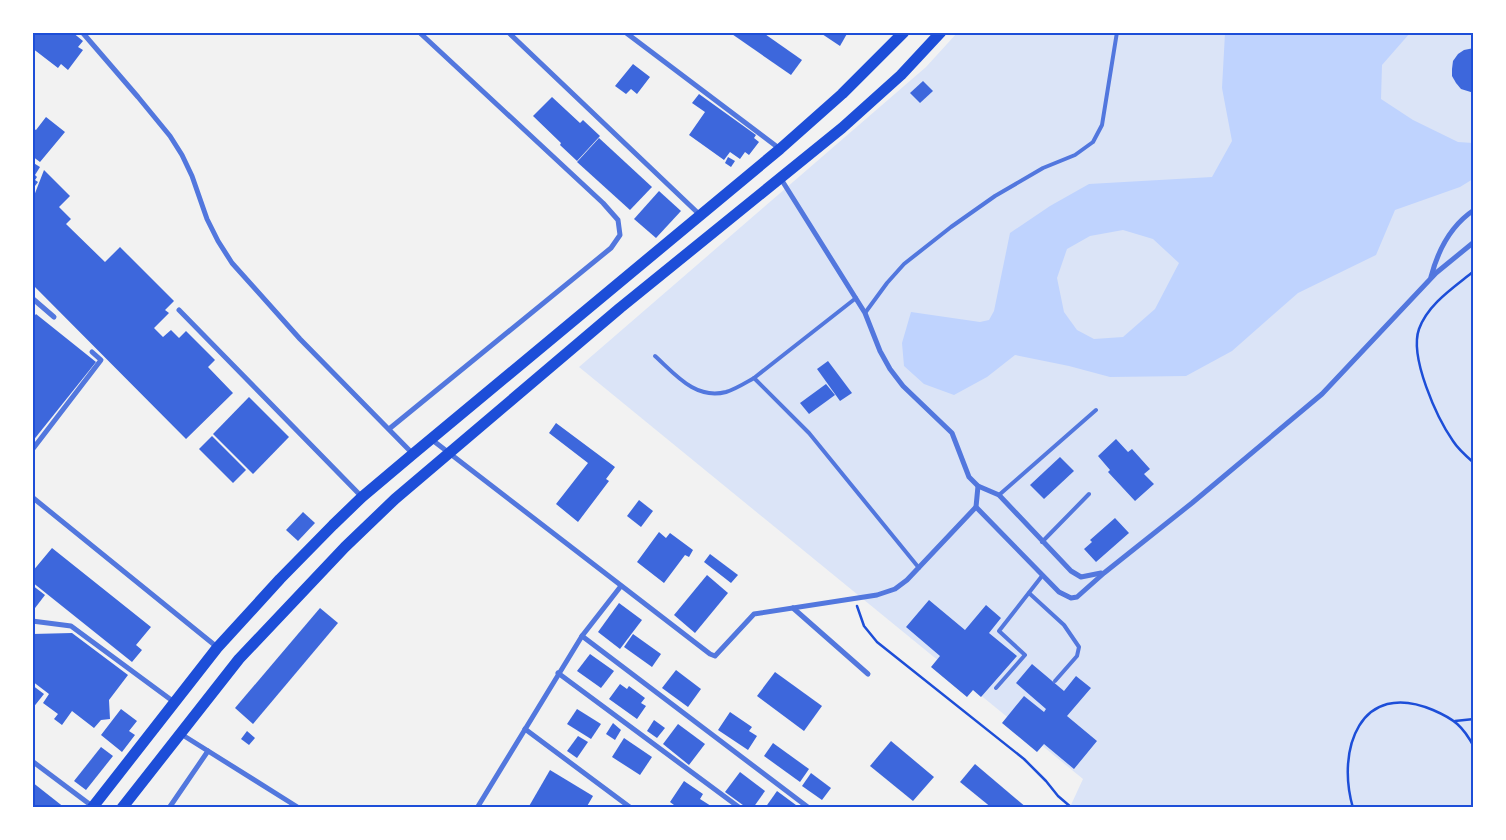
<svg xmlns="http://www.w3.org/2000/svg" width="1506" height="840" font-family="Montserrat,sans-serif">
<style>
.green{fill:#dbe4f7}
.water{fill:#bfd3fe;fill-rule:evenodd}
.building{fill:#3d67dc}
.lines{fill:none;stroke-linecap:round;stroke-linejoin:round}
.path{stroke:#1d4ed8;stroke-width:2.5}
.service{stroke:#5277de;stroke-width:4}
.minor{stroke:#5277de;stroke-width:5}
.primary{stroke:#1d4ed8;stroke-width:11}
.neatline{fill:none;stroke:#1d4ed8;stroke-width:2}
</style>
<rect width="100%" height="100%" fill="#f2f2f2"/>
<polygon class="green" points="957,33 1473,33 1473,807 1070,807 1083,779 579,367 926,67"/>
<path class="water" d="M1225,33H1410L1382,65L1381,99L1413,120L1458,142L1473,143V179L1460,187L1395,210L1376,255L1298,293L1232,351L1186,376L1110,377L1069,366L1015,355L987,377L954,395L924,384L904,366L902,343L911,312L980,322L989,320L994,311L1010,233L1050,206L1089,184L1212,177L1232,141L1222,88ZM1123,230L1153,239L1179,263L1155,309L1123,337L1094,339L1077,330L1064,312L1057,278L1067,249L1090,236Z"/>
<g class="building">
<polygon points="32,32 72,32 83,41 78,47 83,50 68,70 61,64 58,68 32,48"/>
<polygon points="729,32 762,32 802,60 791,75"/>
<polygon points="819,32 848,32 840,46"/>
<polygon points="1474,48 1474,93 1461,89 1456,83 1452,76 1452,69 1453,61 1458,54 1464,50"/>
<polygon points="633,64 650,77 637,94 631,89 626,94 615,86"/>
<polygon points="923,81 933,91 920,103 910,93"/>
<polygon points="699,94 756,135 754,138 759,142 749,155 745,152 740,159 730,152 724,160 689,135 705,112 692,103"/>
<polygon points="552,97 580,123 583,120 600,136 577,161 560,145 561,143 533,116"/>
<polygon points="46,117 65,132 40,162 32,156 32,128 36,130"/>
<polygon points="599,138 652,187 630,210 577,162"/>
<polygon points="728,157 735,161 731,167 725,163"/>
<polygon points="32,162 40,167 35,175 37,177 35,180 38,182 32,190"/>
<polygon points="44,170 70,196 59,207 71,219 66,224 105,262 120,247 174,301 165,310 169,313 154,328 163,337 171,330 179,338 186,331 215,360 208,367 233,393 186,439 32,284 32,201"/>
<polygon points="659,191 681,211 656,238 634,219"/>
<polygon points="36,314 96,362 32,442 32,319"/>
<polygon points="828,361 852,393 840,401 817,369"/>
<polygon points="826,384 835,395 809,414 800,403"/>
<polygon points="249,397 289,437 253,474 213,434"/>
<polygon points="556,423 615,467 606,479 609,481 578,522 556,504 588,463 549,433"/>
<polygon points="212,436 246,470 233,483 199,449"/>
<polygon points="1116,439 1128,452 1132,449 1150,469 1144,474 1154,484 1135,501 1108,472 1110,470 1098,456"/>
<polygon points="1060,457 1074,471 1044,499 1030,485"/>
<polygon points="639,500 653,511 641,527 627,516"/>
<polygon points="303,512 315,523 298,541 286,530"/>
<polygon points="1115,518 1129,533 1096,562 1084,549 1092,542 1090,540"/>
<polygon points="659,532 666,538 670,533 693,550 689,557 685,555 664,583 637,562"/>
<polygon points="52,548 151,627 136,645 142,650 132,662 32,582 32,572"/>
<polygon points="710,554 738,575 731,583 704,562"/>
<polygon points="707,575 728,593 695,633 674,615"/>
<polygon points="32,585 45,595 32,612"/>
<polygon points="929,600 965,630 986,605 1001,618 989,633 1017,656 981,697 973,690 967,697 931,667 940,656 906,627"/>
<polygon points="619,603 642,620 620,649 598,632"/>
<polygon points="320,608 338,623 253,724 235,708"/>
<polygon points="72,633 128,675 109,700 110,719 101,720 94,728 72,711 62,725 54,719 58,714 43,703 49,694 32,681 32,634"/>
<polygon points="633,634 661,654 652,667 624,647"/>
<polygon points="590,654 614,671 601,688 577,671"/>
<polygon points="1032,664 1064,691 1076,676 1091,688 1067,716 1097,741 1074,769 1044,744 1037,752 1002,723 1024,696 1044,712 1046,709 1016,683"/>
<polygon points="676,670 701,689 688,707 662,688"/>
<polygon points="775,672 822,706 804,731 757,696"/>
<polygon points="620,684 627,689 629,686 645,698 641,703 646,706 637,719 609,699"/>
<polygon points="32,685 44,694 32,709"/>
<polygon points="121,709 137,721 129,731 135,735 122,752 101,735"/>
<polygon points="577,709 601,724 591,739 567,724"/>
<polygon points="730,712 752,727 749,731 757,736 748,750 718,730"/>
<polygon points="654,720 665,728 657,738 647,731"/>
<polygon points="613,723 621,730 615,740 606,734"/>
<polygon points="678,724 705,744 689,765 663,744"/>
<polygon points="247,731 255,738 249,745 241,739"/>
<polygon points="578,736 588,742 577,758 567,751"/>
<polygon points="624,738 652,757 640,775 612,757"/>
<polygon points="891,741 934,777 913,801 870,766"/>
<polygon points="773,743 809,769 800,782 764,756"/>
<polygon points="101,747 113,756 86,790 74,781"/>
<polygon points="975,764 1027,808 992,808 960,782"/>
<polygon points="550,770 593,796 586,808 528,808"/>
<polygon points="740,772 765,791 753,808 747,808 725,792"/>
<polygon points="811,773 831,788 822,800 802,786"/>
<polygon points="684,781 703,794 700,799 711,806 710,808 678,808 670,802"/>
<polygon points="32,782 65,808 32,808"/>
<polygon points="777,791 800,808 765,808"/>
</g>
<g class="lines">
<g class="path">
<path d="M1474,271C1453,288 1428,304 1419,329C1409,357 1437,418 1453,441C1458,449 1466,456 1474,463"/>
<polyline points="857,606 864,626 877,642 1024,759 1046,781 1058,796 1072,808"/>
<polyline points="1455,721 1474,719"/>
<path d="M1353,808C1336,750 1360,679 1433,710C1454,719 1463,726 1474,747"/>
</g>
<g class="service">
<polyline points="856,298 754,378 809,433 919,568"/>
<polyline points="865,313 887,283 904,264 951,227 995,196 1043,168 1075,155 1093,142 1102,125 1117,32"/>
<path d="M655,356C675,374 695,400 726,392C736,389 745,383 754,378"/>
<polyline points="999,495 1096,410"/>
<polyline points="1042,542 1089,494"/>
<polyline points="1029,593 1064,625 1079,647 1077,656 1055,681"/>
<polyline points="996,688 1025,655 999,631 1042,576"/>
</g>
<g class="minor">
<polyline points="82,32 138,97 170,136 182,155 192,176 207,219 218,241 232,263 300,339 413,454"/>
<polyline points="508,32 700,215"/>
<polyline points="625,32 780,149"/>
<polyline points="32,87 32,90"/>
<polyline points="781,179 865,313 880,351 890,369 903,386 952,433 969,477 978,486 999,495 1071,571 1081,577 1101,573"/>
<path d="M1431,277C1438,250 1450,226 1474,210"/>
<polyline points="32,298 54,317"/>
<polyline points="179,310 362,497"/>
<polyline points="389,429 611,248 620,235 618,220 603,203 419,32"/>
<polyline points="431,439 710,654 715,656 754,614 877,595 895,589 907,580 976,507"/>
<polyline points="32,450 101,360 92,352"/>
<polyline points="978,486 976,507 1059,592 1071,598 1077,597 1104,573 1192,503 1322,394 1436,273 1474,242"/>
<polyline points="32,497 217,647"/>
<polyline points="793,608 868,674"/>
<polyline points="32,621 71,626 174,702"/>
<polyline points="582,636 809,808"/>
<polyline points="558,673 740,808"/>
<polyline points="525,729 631,808"/>
<polyline points="181,734 299,808"/>
<polyline points="32,761 92,806"/>
<polyline points="169,808 208,751"/>
<polyline points="477,808 582,636 621,586"/>
</g>
<g class="primary">
<polyline points="92,808 217,648 280,579 333,525 362,497 413,454 780,149 842,94 904,32"/>
<polyline points="122,808 239,659 345,547 395,499 620,308 842,128 901,75 941,32"/>
</g>
</g>
<rect width="1506" height="840" fill="none" stroke="#ffffff" stroke-width="68"/>
<rect x="34" y="34" width="1438" height="772" class="neatline"/>
</svg>
